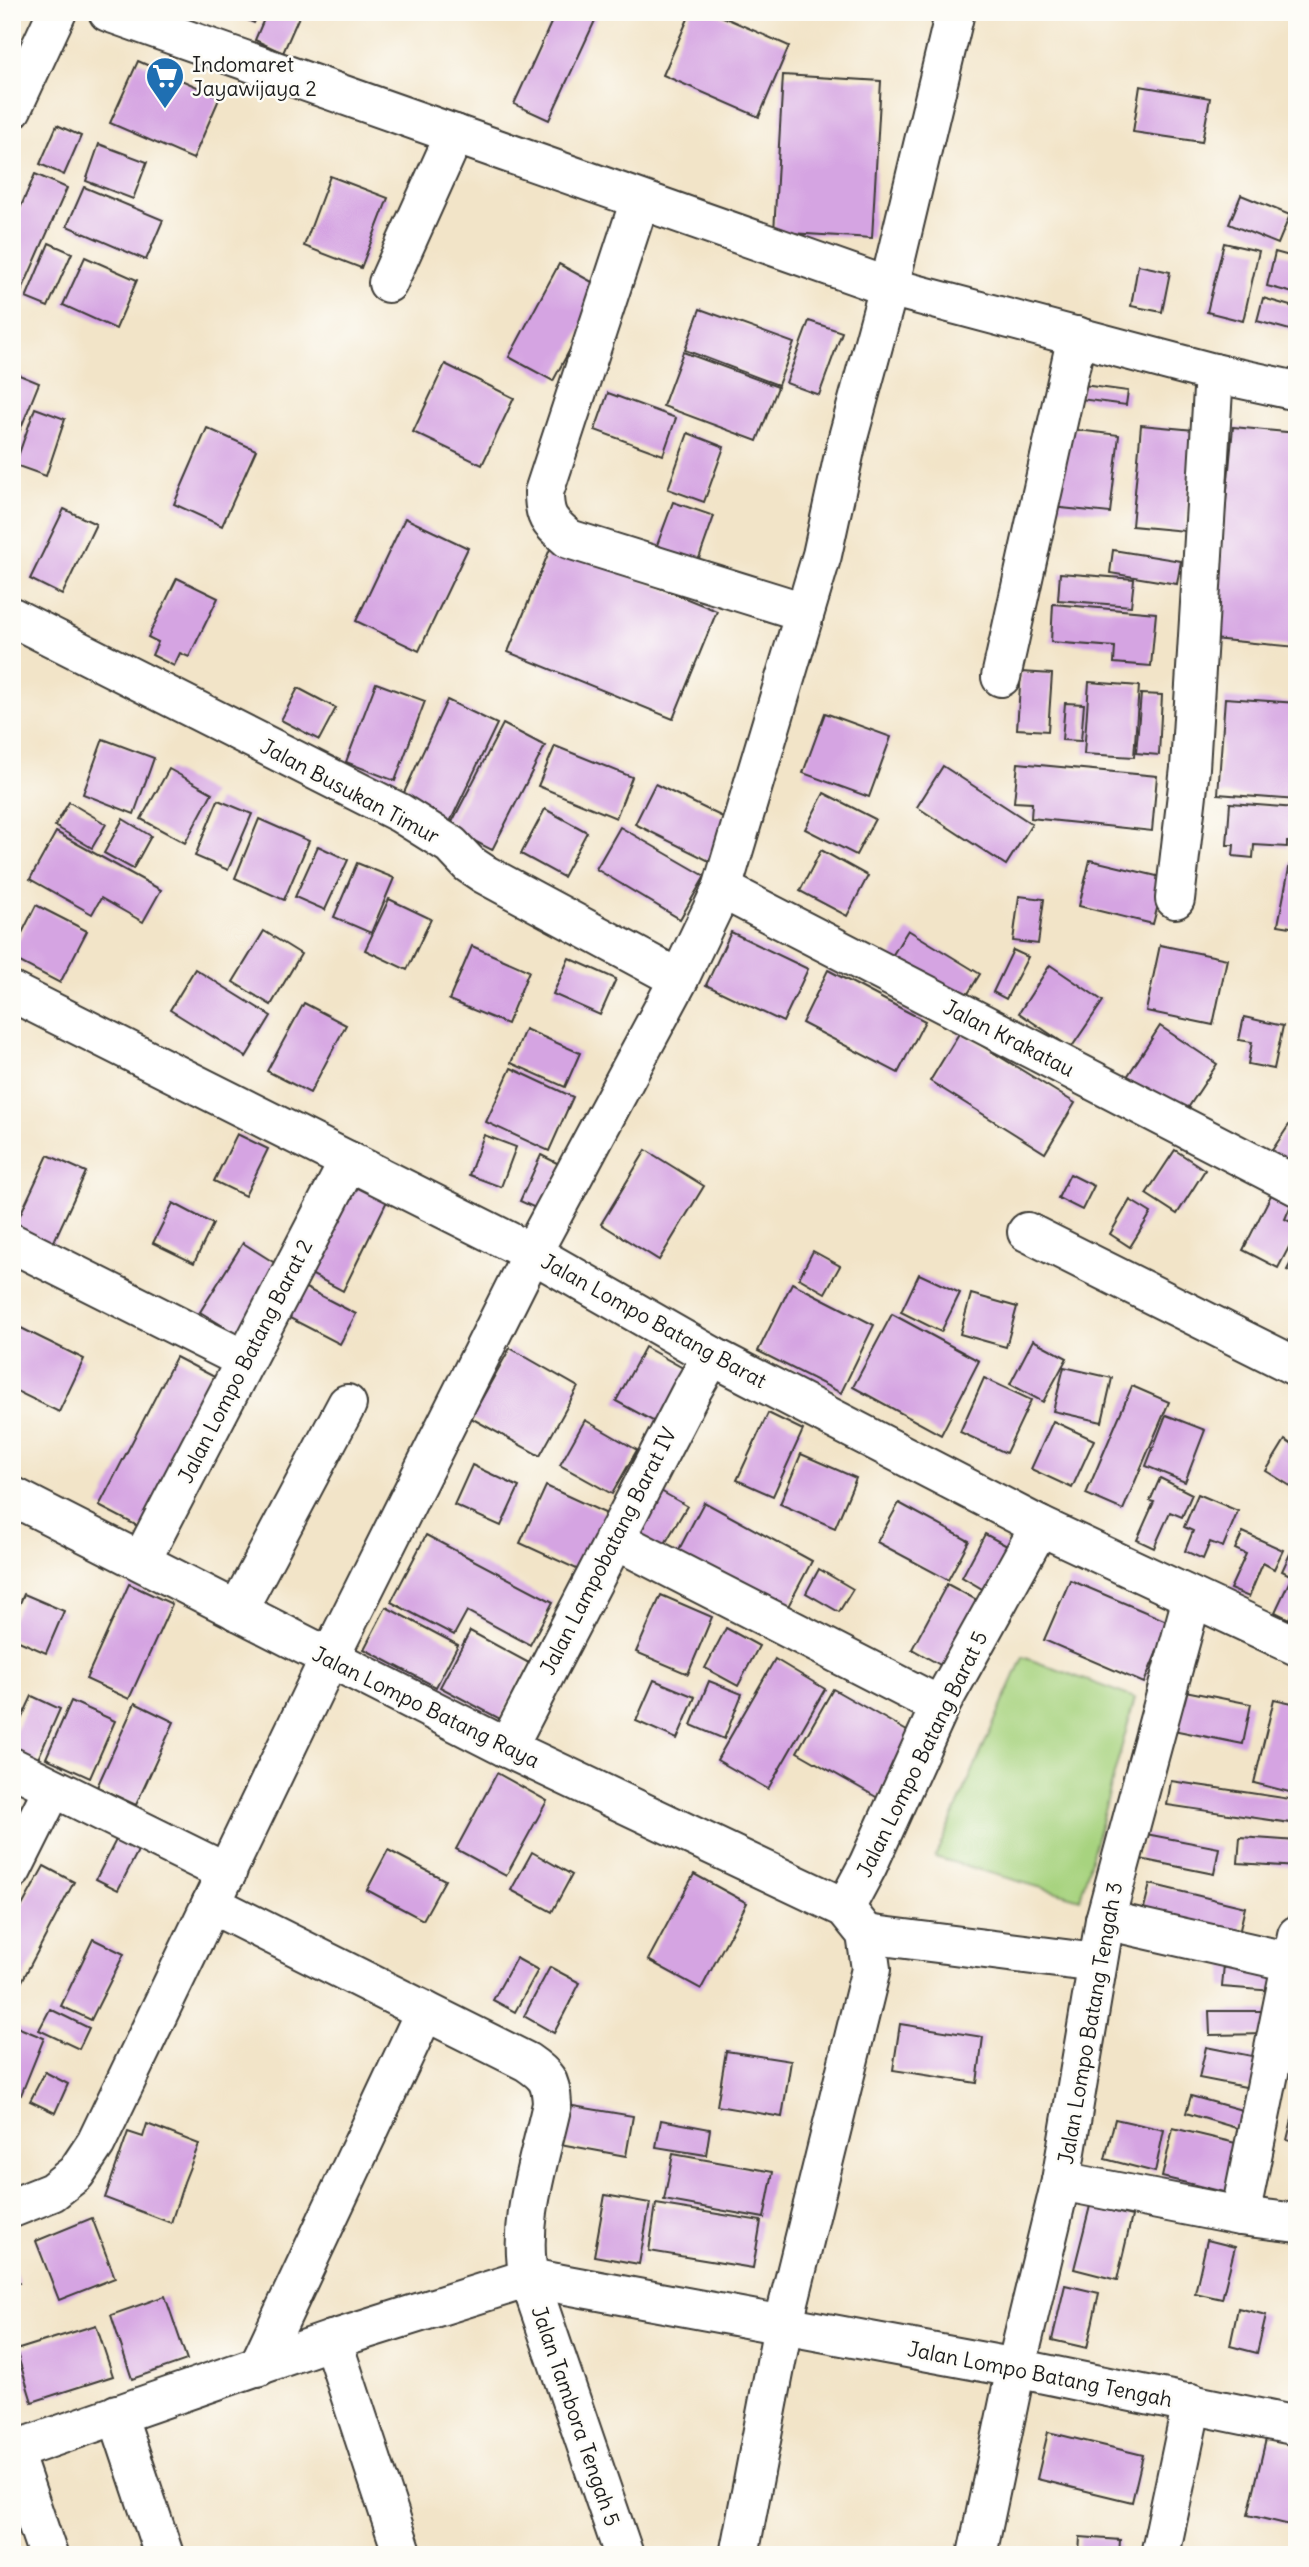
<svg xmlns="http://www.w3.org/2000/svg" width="1309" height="2567" font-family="Delius,sans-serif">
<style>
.green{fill:#a7d37f;stroke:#62784e;stroke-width:2}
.building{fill:#d5a4e2}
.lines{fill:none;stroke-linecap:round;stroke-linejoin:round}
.minor-casing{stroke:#3c3a36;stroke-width:42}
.major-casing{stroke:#3c3a36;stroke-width:42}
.minor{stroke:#fff;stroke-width:38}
.major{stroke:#fff;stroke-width:38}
.labels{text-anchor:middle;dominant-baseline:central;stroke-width:5;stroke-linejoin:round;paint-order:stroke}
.poi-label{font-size:21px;fill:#1c1c1c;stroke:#fdfcf7;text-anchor:start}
.street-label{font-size:21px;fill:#1c1c1c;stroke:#fdfcf7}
</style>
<rect width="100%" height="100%" fill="#fdfcf7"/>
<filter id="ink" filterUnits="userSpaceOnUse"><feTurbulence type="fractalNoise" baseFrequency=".0143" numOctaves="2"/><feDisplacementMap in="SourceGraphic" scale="14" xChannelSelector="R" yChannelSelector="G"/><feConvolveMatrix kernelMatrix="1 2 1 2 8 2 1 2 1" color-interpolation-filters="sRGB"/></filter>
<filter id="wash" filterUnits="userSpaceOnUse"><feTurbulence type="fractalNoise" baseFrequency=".00686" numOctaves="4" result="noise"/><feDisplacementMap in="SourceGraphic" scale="28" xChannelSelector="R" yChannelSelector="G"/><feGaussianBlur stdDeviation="1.57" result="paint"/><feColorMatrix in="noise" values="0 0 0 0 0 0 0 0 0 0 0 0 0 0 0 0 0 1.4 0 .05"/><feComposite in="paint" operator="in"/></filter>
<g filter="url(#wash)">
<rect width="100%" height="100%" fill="#f2e4c8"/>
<polygon class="green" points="1023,1657 1135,1698 1080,1899 935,1857"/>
<g id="blocks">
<g class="building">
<polygon points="229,12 259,12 254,23"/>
<polygon points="267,12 301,12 283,53 255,40"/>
<polygon points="556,12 599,12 549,120 514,104"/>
<polygon points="691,12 712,12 789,46 759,117 663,75"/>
<polygon points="138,61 220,97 193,159 110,123"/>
<polygon points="783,75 881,81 872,238 774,232"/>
<polygon points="1140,86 1210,98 1202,142 1133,132"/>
<polygon points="57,125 81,136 64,175 40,164"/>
<polygon points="99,144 147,162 133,199 86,181"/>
<polygon points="35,174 67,188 19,297 12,294 12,227"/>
<polygon points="330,176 388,198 361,268 304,246"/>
<polygon points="84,187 163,220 146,260 67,226"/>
<polygon points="1241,195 1290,215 1278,244 1229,224"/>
<polygon points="49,243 72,253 48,307 26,298"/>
<polygon points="1224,243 1259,251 1243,321 1207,312"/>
<polygon points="1275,252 1297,258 1297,294 1267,286"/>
<polygon points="85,257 137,280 116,329 63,305"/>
<polygon points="559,264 603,288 553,381 509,357"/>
<polygon points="1138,265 1170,272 1162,312 1131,306"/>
<polygon points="1263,298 1297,308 1297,332 1257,321"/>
<polygon points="700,309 794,343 778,385 685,350"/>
<polygon points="809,321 842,332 819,395 786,383"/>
<polygon points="683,352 778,387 757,441 663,406"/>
<polygon points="445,364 514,398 482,465 413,432"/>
<polygon points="12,372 39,383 12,450"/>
<polygon points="1083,385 1128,391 1126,405 1080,399"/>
<polygon points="608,393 676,418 663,455 595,430"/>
<polygon points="35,408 65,419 46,476 15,465"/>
<polygon points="1141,425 1194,430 1185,531 1132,526"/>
<polygon points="1233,427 1297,433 1297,647 1213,639"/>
<polygon points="207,428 256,450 222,526 174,504"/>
<polygon points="1061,428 1119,435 1110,513 1052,507"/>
<polygon points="688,433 724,447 704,502 668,489"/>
<polygon points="673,502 714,516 697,564 656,548"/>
<polygon points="64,509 96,524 62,595 30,579"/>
<polygon points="405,518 468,548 419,651 356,621"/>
<polygon points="552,544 717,611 673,719 508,652"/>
<polygon points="1113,550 1181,561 1177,584 1110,573"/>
<polygon points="1060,573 1134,579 1131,606 1058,600"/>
<polygon points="177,578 218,598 189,657 180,653 174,666 152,655 158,642 148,637"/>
<polygon points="1053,604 1156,613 1151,666 1114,663 1115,647 1051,642"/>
<polygon points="1021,672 1052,674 1048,731 1017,729"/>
<polygon points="1089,682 1139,686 1134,757 1084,754"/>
<polygon points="376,683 425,701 395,781 346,762"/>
<polygon points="298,688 336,708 319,740 281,720"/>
<polygon points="1141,694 1162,695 1159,755 1136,753"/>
<polygon points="1225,698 1297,703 1297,800 1218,794"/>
<polygon points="447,700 497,724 450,822 401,799"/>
<polygon points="1065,703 1084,704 1081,741 1062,740"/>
<polygon points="825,713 891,737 869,797 803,773"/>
<polygon points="503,724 545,746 492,850 449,828"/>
<polygon points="103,739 154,758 134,814 83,794"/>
<polygon points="555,746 632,777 616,818 538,786"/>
<polygon points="1018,763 1157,776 1152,831 1031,818 1032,803 1014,802"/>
<polygon points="943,766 1032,824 1006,865 917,807"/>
<polygon points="169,769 212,793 185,843 141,819"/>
<polygon points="655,784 729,820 709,861 635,824"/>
<polygon points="824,793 875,819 856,855 805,829"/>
<polygon points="218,800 252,814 228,870 195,856"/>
<polygon points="69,802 106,824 92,848 55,826"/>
<polygon points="1230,803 1297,808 1297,842 1287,842 1287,847 1254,845 1253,858 1233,856 1234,845 1227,845"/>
<polygon points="545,809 587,832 563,877 521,854"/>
<polygon points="123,819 151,836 133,869 104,853"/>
<polygon points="259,819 309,841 284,900 235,878"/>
<polygon points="620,827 705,876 680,919 596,869"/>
<polygon points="56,832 161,890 143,922 101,898 92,914 30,879"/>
<polygon points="318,846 348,860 325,910 295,897"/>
<polygon points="821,850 868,876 847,916 800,891"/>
<polygon points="1090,860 1165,878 1153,924 1079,906"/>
<polygon points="357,863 394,878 371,933 334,917"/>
<polygon points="1290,863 1297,864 1297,928 1278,925"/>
<polygon points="1019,896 1044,899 1038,944 1013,941"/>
<polygon points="389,899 431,919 407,970 365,950"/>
<polygon points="36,905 87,931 60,983 12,958 12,953"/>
<polygon points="908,930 980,974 961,1005 889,961"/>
<polygon points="264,931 301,954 271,1005 233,982"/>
<polygon points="731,932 808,969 783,1022 706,985"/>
<polygon points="1160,945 1227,959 1213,1025 1146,1011"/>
<polygon points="472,946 529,971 507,1024 449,1000"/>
<polygon points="1013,950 1028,957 1006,999 993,992"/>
<polygon points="569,958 616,979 600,1015 553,994"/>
<polygon points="1050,965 1103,1001 1071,1048 1019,1013"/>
<polygon points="195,969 271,1016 246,1057 170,1010"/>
<polygon points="828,970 925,1021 898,1073 802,1023"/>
<polygon points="304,1003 346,1025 310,1093 267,1071"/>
<polygon points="1244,1017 1283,1026 1274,1069 1248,1064 1252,1042 1239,1040"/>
<polygon points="1160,1026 1217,1064 1182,1117 1125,1080"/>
<polygon points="525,1029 580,1053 565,1087 511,1063"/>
<polygon points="960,1032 1075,1103 1045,1153 930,1081"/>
<polygon points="511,1068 573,1097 549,1151 486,1122"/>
<polygon points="1297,1113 1297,1169 1271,1152"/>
<polygon points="237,1134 268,1149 245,1196 214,1181"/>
<polygon points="484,1135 516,1147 501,1187 469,1175"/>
<polygon points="646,1150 704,1186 659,1260 601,1224"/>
<polygon points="1175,1150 1205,1170 1177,1214 1146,1194"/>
<polygon points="48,1155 86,1172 51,1248 13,1230"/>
<polygon points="541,1155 563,1166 542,1211 520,1201"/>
<polygon points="1070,1174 1094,1186 1082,1210 1058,1198"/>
<polygon points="353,1177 390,1195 343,1291 307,1272"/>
<polygon points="1271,1195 1291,1205 1285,1219 1297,1225 1297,1232 1278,1268 1243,1250"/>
<polygon points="1130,1200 1151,1213 1130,1247 1110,1234"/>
<polygon points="173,1203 213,1224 194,1263 153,1243"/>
<polygon points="243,1243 289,1272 246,1340 200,1312"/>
<polygon points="813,1251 840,1266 825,1293 799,1278"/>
<polygon points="1297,1251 1297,1275 1287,1270"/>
<polygon points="919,1274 960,1293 941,1332 901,1312"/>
<polygon points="792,1283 874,1325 841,1393 758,1351"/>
<polygon points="300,1285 356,1314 340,1344 284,1315"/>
<polygon points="971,1294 1017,1307 1006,1347 960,1334"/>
<polygon points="892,1314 979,1361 941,1435 853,1387"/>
<polygon points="17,1326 84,1359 59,1412 12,1389 12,1335"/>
<polygon points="1033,1340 1067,1358 1043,1402 1010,1384"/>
<polygon points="645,1347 690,1372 662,1426 616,1401"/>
<polygon points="510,1348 578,1387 540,1456 471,1418"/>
<polygon points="176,1357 226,1383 149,1532 99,1506"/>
<polygon points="1064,1367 1112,1378 1102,1422 1053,1411"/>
<polygon points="984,1378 1031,1400 1006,1453 960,1432"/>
<polygon points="1132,1386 1169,1402 1123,1510 1086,1494"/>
<polygon points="768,1413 803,1430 773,1496 737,1480"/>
<polygon points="1166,1415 1205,1430 1185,1482 1146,1466"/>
<polygon points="585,1420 637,1450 612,1494 560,1465"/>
<polygon points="1053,1421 1094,1440 1072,1488 1031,1469"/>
<polygon points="1285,1440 1297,1448 1297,1490 1266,1471"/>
<polygon points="801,1454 856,1478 835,1528 780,1504"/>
<polygon points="472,1465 519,1487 501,1526 454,1505"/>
<polygon points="1160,1478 1192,1494 1182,1517 1170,1512 1154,1548 1137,1540 1154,1502 1150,1501"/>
<polygon points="546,1486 607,1514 581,1571 520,1543"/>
<polygon points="652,1486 687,1506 660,1552 625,1531"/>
<polygon points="1198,1494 1238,1511 1223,1547 1210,1542 1203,1559 1185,1551 1193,1531 1184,1527"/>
<polygon points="704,1502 812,1561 784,1614 676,1555"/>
<polygon points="899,1503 969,1541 948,1580 877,1542"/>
<polygon points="1243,1532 1283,1550 1274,1569 1263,1563 1249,1597 1230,1589 1246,1554 1235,1549"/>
<polygon points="985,1534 1020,1553 996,1597 962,1577"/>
<polygon points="426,1535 553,1602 530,1645 467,1611 454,1635 391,1602"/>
<polygon points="1297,1539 1297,1601 1289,1619 1275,1612 1292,1576 1282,1571"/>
<polygon points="819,1569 853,1589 839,1612 806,1593"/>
<polygon points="1070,1580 1169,1622 1144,1683 1044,1640"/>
<polygon points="129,1584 172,1604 129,1699 86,1679"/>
<polygon points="947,1584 988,1606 951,1671 912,1649"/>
<polygon points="24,1594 64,1611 46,1653 12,1638 12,1621"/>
<polygon points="661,1595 712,1617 688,1674 636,1652"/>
<polygon points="386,1607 458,1645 436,1687 364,1649"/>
<polygon points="726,1628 759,1646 738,1686 705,1668"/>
<polygon points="470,1631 529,1663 500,1719 440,1687"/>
<polygon points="775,1659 825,1689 768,1789 717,1760"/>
<polygon points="654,1680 695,1697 677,1739 636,1721"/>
<polygon points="709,1681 742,1694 724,1739 691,1725"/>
<polygon points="833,1689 914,1735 878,1798 797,1752"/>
<polygon points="1180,1690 1251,1704 1243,1744 1173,1730"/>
<polygon points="32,1696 60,1709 34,1768 12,1758 12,1739"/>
<polygon points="1274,1699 1297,1704 1297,1794 1254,1783"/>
<polygon points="71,1701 115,1721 90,1778 46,1758"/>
<polygon points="135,1703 174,1722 136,1805 97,1787"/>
<polygon points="497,1773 547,1801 506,1876 456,1849"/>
<polygon points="1171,1781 1297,1800 1297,1824 1167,1805"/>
<polygon points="120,1832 142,1843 118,1890 96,1879"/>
<polygon points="1146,1834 1219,1848 1214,1874 1140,1859"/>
<polygon points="1240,1837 1297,1841 1297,1867 1238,1863"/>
<polygon points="388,1850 445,1880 423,1920 367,1890"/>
<polygon points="532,1852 572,1875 552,1912 511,1890"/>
<polygon points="44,1866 74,1882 20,1985 12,1981 12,1924"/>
<polygon points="694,1874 747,1903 701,1989 648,1960"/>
<polygon points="1150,1884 1245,1907 1237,1943 1141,1920"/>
<polygon points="93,1939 124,1954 91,2020 61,2006"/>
<polygon points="516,1958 538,1970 515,2012 493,2000"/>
<polygon points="1224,1964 1276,1967 1274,1991 1222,1987"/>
<polygon points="550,1967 580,1983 554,2033 524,2016"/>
<polygon points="50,2009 89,2028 79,2049 39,2030"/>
<polygon points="1209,2011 1268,2011 1268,2034 1210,2035"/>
<polygon points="900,2024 983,2037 977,2083 893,2070"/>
<polygon points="17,2027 44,2038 21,2095 12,2091 12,2040"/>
<polygon points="1206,2047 1262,2058 1256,2089 1199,2078"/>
<polygon points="726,2051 791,2061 782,2117 717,2106"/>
<polygon points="45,2072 68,2084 55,2113 30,2101"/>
<polygon points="1191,2096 1249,2112 1243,2130 1186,2113"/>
<polygon points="1296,2103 1297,2104 1297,2143 1287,2140"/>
<polygon points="567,2105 633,2116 626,2156 560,2144"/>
<polygon points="1115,2119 1164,2130 1155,2172 1105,2159"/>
<polygon points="661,2120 710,2129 706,2155 656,2147"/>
<polygon points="147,2124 199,2144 184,2182 171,2223 105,2198 128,2132 143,2137"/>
<polygon points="1173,2128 1244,2145 1232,2194 1162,2177"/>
<polygon points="673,2154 773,2172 764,2218 664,2200"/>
<polygon points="605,2195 650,2203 639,2264 594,2256"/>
<polygon points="656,2204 761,2221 753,2268 649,2251"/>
<polygon points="1090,2206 1132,2216 1117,2280 1074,2269"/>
<polygon points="92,2218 115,2278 59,2300 36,2241"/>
<polygon points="1207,2240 1235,2247 1222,2299 1195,2293"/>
<polygon points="12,2262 19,2283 12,2285"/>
<polygon points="1065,2285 1099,2293 1087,2348 1052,2340"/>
<polygon points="165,2296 187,2360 132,2379 111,2315"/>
<polygon points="1238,2308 1266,2315 1257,2353 1230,2346"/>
<polygon points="96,2325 113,2376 32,2402 16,2350"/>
<polygon points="1048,2432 1143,2455 1132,2502 1037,2479"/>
<polygon points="1266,2439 1297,2446 1297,2496 1290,2525 1248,2515"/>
<polygon points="1080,2537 1120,2540 1119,2555 1079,2555"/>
</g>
</g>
</g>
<g filter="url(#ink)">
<use href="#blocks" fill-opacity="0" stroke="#3c3a36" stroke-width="2"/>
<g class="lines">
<defs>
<g id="minor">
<polyline points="108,12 889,287 1214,373 1297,391"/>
<path d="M640,200L544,492C544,519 550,522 569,539L804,612"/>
<polyline points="388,283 455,134"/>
<polyline points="12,617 400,813 451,845 469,864 484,874 679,979"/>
<polyline points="1001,677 1077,336"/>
<polyline points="722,889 1297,1186"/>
<polyline points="1175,899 1190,768 1214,373"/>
<polyline points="12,992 532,1253 712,1356 1040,1526 1297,1646"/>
<polyline points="1027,1232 1297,1367"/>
<polyline points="12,1243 245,1360"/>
<polyline points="12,1496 507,1748 845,1908 866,1934 871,1969 783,2326 739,2555"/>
<polyline points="614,1539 940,1706"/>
<polyline points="141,1561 349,1161"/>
<polyline points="237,1611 347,1404"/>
<polyline points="507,1748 691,1392 712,1356"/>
<polyline points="12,1767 227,1873"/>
<polyline points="12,1870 53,1788"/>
<path d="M211,1904L527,2062C546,2075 551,2080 552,2104C540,2160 517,2221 529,2278L624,2555"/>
<polyline points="845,1908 868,1865 940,1706 1040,1526"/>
<polyline points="1105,1920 1291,1962"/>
<polyline points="866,1934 1097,1963"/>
<polyline points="1061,2181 1240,2216 1297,2223"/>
<polyline points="12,2208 52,2192 76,2173 96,2143 329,1659 532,1253 679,979 722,889 822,555 847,441 889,287 955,12"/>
<polyline points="1240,2216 1297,1935"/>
<polyline points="332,2340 403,2555"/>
<polyline points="258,2367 425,2011"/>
<polyline points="117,2414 164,2555"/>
<polyline points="12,2449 48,2555"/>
<polyline points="13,2451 332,2340 529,2278 1016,2368 1297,2426"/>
<polyline points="977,2555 1016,2368 1061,2181 1105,1920 1192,1598"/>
<polyline points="1160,2555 1192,2403"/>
</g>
<polyline id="major" points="12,109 57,12"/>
</defs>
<use href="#minor" class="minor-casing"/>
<use href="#major" class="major-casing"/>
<use href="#minor" class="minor"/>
<use href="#major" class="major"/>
</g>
</g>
<defs>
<symbol id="supermarket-pin" viewBox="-11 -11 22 30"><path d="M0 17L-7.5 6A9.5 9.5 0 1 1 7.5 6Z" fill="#1f6fb2" stroke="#fdfcf7"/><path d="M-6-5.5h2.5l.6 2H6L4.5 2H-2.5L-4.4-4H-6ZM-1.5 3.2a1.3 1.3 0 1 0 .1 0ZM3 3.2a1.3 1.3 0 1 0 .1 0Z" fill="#fff"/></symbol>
</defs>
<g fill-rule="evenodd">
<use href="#supermarket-pin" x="143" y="54" width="44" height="60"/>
</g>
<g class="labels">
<g class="poi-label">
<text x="192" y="64">Indomaret<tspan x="192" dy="24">Jayawijaya 2</tspan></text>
</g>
<g class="street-label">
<text transform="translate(350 791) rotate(28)">Jalan Busukan Timur</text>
<text transform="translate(1009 1038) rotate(27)">Jalan Krakatau</text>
<text transform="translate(654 1321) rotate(29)">Jalan Lompo Batang Barat</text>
<text transform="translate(245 1361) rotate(-63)">Jalan Lompo Batang Barat 2</text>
<text transform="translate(608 1551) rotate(-63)">Jalan Lampobatang Barat IV</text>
<text transform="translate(426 1707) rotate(26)">Jalan Lompo Batang Raya</text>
<text transform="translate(922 1754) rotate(-64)">Jalan Lompo Batang Barat 5</text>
<text transform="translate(1090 2023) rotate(-80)">Jalan Lompo Batang Tengah 3</text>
<text transform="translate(1040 2374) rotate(11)">Jalan Lompo Batang Tengah</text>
<text transform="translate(576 2416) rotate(71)">Jalan Tambora Tengah 5</text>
</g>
</g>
<rect width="1309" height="2567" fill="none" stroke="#fdfcf7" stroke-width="42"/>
</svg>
